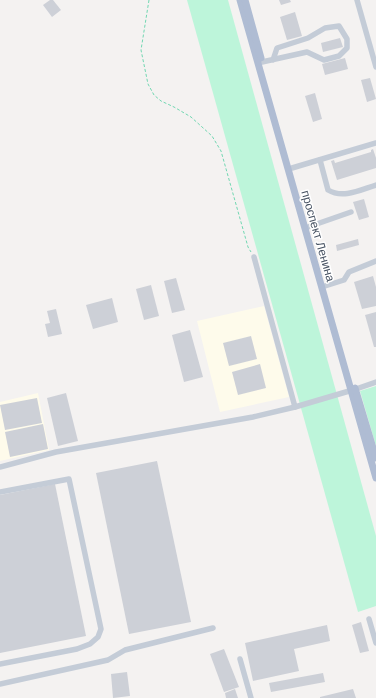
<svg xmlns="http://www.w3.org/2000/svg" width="376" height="698" font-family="Arial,sans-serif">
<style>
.commercial{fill:#fefbeb}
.green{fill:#bdf5da}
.building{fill:#cdd0d7}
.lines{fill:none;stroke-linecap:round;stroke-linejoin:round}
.path{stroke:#71d7b1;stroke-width:1;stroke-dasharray:3 2;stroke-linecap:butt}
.minor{stroke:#c4ccd7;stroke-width:5.5}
.major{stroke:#afbcd3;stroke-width:7}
.labels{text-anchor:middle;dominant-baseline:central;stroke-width:3;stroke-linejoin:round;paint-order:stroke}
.street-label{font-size:12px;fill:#475262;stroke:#fff}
</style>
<rect width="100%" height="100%" fill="#f4f2f1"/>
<g class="commercial">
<polygon points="264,306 289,397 220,412 197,321"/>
<polygon points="38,393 49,450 0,461 0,402"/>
</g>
<g class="green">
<polygon points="187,0 228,0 376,536 376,606 358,612"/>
<polygon points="376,386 376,446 360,391"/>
</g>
<g class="building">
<polygon points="50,0 53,0 61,10 52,17 43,5"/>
<polygon points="279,0 290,0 291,2 281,5"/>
<polygon points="295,12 302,36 287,40 280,17"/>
<polygon points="340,38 343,47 323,52 321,43"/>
<polygon points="345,58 348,69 325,75 322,64"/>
<polygon points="370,78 376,99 367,102 361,80"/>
<polygon points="315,93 322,119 313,122 305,96"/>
<polygon points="373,149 376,158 376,168 337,180 331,161 334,160 335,163 371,152 371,150"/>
<polygon points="364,199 369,217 359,220 353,202"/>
<polygon points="358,239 359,245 337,251 336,245"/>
<polygon points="373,276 376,287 376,306 362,309 354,282"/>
<polygon points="176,278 185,310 172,313 164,281"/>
<polygon points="151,285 159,316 144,320 136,289"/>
<polygon points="112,298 118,322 93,329 86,305"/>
<polygon points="56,309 62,334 48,337 45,324 50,323 47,311"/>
<polygon points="376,312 376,347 374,347 365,315"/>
<polygon points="190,330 203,377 184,382 172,335"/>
<polygon points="251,336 257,359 229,366 223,343"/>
<polygon points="260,364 266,388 238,395 232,372"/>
<polygon points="66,393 78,441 58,446 47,398"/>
<polygon points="37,398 42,423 5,430 0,405"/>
<polygon points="43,424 48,449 10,457 5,432"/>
<polygon points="157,461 191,622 129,634 96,473"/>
<polygon points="55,484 86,636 0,653 0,495"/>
<polygon points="361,622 369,651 360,653 352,625"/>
<polygon points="327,625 330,641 294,649 299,671 253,681 245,643"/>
<polygon points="224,649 239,687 224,692 210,654"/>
<polygon points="127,672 130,696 113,698 111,674"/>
<polygon points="323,673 325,682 271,692 269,683"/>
<polygon points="235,689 238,698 226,698 225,693"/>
<polygon points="353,689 356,698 320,698 320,697"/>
</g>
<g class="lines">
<polyline class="path" points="149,0 141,50 148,84 154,95 161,101 174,107 191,117 212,136 221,151 248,247 251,252"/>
<g class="minor">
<polyline points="357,0 376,67"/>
<polyline points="262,62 307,52 324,60 339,56 347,48 347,39 339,26 325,28 308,38 277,48 273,60"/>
<path d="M320,160L328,190C343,199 360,190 376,185"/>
<polyline points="292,168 376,143"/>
<polyline points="308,227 351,212"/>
<polyline points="254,257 295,407"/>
<polyline points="325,286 344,280 349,272 376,261"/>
<polyline points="0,467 56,452 253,417 295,407 356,389 376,382"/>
<polyline points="0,492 69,479 101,629 98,637 90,644 77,649 0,664"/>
<polyline points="369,619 376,643"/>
<polyline points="240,659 251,698"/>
<polyline points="0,684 108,660 125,650 213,628"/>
</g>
<g class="major">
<polyline points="240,0 376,478"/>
<polyline points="245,0 261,58"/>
<polyline points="355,388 376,458"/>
</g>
</g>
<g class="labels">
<g class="street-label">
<text transform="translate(318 236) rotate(74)">проспект Ленина</text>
</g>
</g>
</svg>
